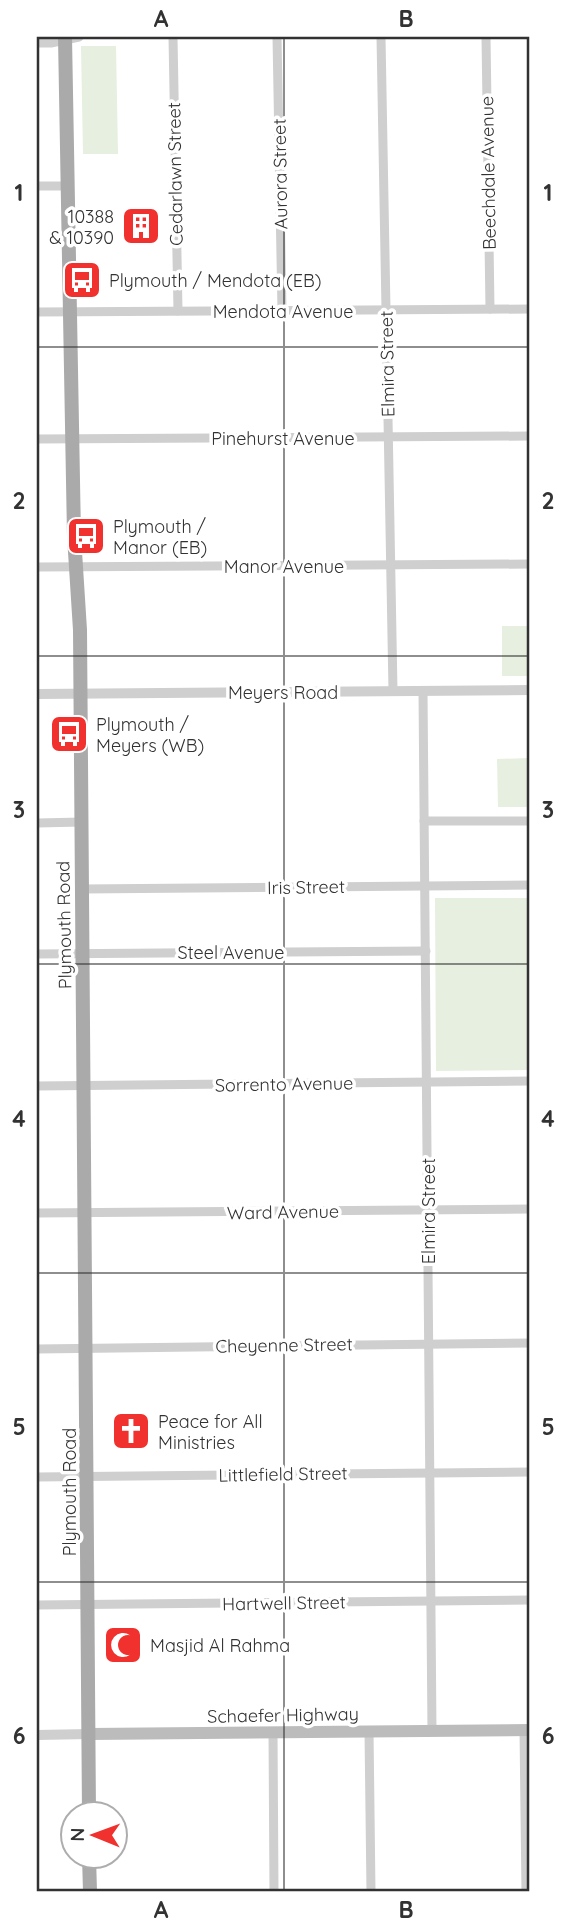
<svg xmlns="http://www.w3.org/2000/svg" width="567" height="1929" font-family="Quicksand,sans-serif">
<style>
.green{fill:#e6efe0}
.lines{fill:none;stroke-linecap:round;stroke-linejoin:round}
.minor{stroke:#cfcfcf;stroke-width:9}
.tertiary{stroke:#cfcfcf;stroke-width:10}
.secondary{stroke:#bcbcbc;stroke-width:12}
.primary{stroke:#aaa;stroke-width:14}
.grid{fill:none;stroke:#323232;stroke-width:2;stroke-opacity:0.55}
.labels{text-anchor:middle;dominant-baseline:central;stroke-width:7;stroke-linejoin:round;paint-order:stroke}
.street-label{font-size:18px;fill:#323232;stroke:#fff}
.poi-label{font-size:18px;fill:#323232;stroke:#fff;text-anchor:start}
.neatline{fill:none;stroke:#323232;stroke-width:2.5}
.grid-label{font-size:23px;text-anchor:middle;font-weight:bold;fill:#323232}
</style>
<rect width="100%" height="100%" fill="#fff"/>
<g class="green">
<polygon points="81,46 116,46 118,154 83,154"/>
<rect x="502" y="626" width="28" height="50"/>
<polygon points="530,758 530,807 498,807 497,759"/>
<polygon points="435,898 530,898 530,1070 436,1071"/>
</g>
<g class="lines">
<g class="minor">
<polyline points="173,37 178,311"/>
<polyline points="277,37 282,311"/>
<polyline points="381,37 393,691"/>
<polyline points="486,37 490,309"/>
<polyline points="37,43 51,43 79,37"/>
<polyline points="37,186 67,186"/>
<polyline points="37,312 530,309"/>
<polyline points="37,439 530,436"/>
<polyline points="37,567 530,564"/>
<polyline points="423,691 432,1731"/>
<polyline points="424,821 530,821"/>
<polyline points="37,823 82,822"/>
<polyline points="83,889 530,885"/>
<polyline points="37,954 426,951"/>
<polyline points="37,1086 530,1081"/>
<polyline points="37,1213 530,1209"/>
<polyline points="37,1349 530,1343"/>
<polyline points="37,1477 530,1472"/>
<polyline points="37,1605 530,1600"/>
<polyline points="524,1730 526,1892"/>
<polyline points="369,1731 371,1892"/>
<polyline points="273,1732 274,1892"/>
</g>
<g class="tertiary">
<polyline points="37,694 530,690"/>
<polyline points="37,1735 90,1734"/>
</g>
<polyline class="secondary" points="90,1734 530,1730"/>
<g class="primary">
<polyline points="65,37 74,536 80,630 89,1814"/>
<polyline points="89,1856 90,1892"/>
</g>
</g>
<path class="grid" d="M284,37V1892M37,347H530M37,656H530M37,964H530M37,1273H530M37,1582H530"/>
<defs>
<symbol id="building-square" viewBox="-11 -11 22 22"><rect x="-9" y="-9" width="18" height="18" rx="4" fill="#f0312d" stroke="#fff"/><path d="M-4-6H4V6H1V3H-1V6H-4ZM-2.5-4.3h1.7v1.8h-1.7ZM.8-4.3h1.7v1.8H.8ZM-2.5-1h1.7V.8h-1.7ZM.8-1h1.7V.8H.8Z" fill="#fff"/></symbol>
<symbol id="bus-square" viewBox="-11 -11 22 22"><rect x="-9" y="-9" width="18" height="18" rx="4" fill="#f0312d" stroke="#fff"/><path d="M-5-6H5V4H4V6H2V4H-2V6H-4V4H-5ZM-3.5-4V0h7V-4ZM-3.5 1.2v1.5H-2V1.2ZM2 1.2v1.5H3.5V1.2Z" fill="#fff"/></symbol>
<symbol id="church-square" viewBox="-11 -11 22 22"><rect x="-9" y="-9" width="18" height="18" rx="4" fill="#f0312d" stroke="#fff"/><path d="M-1.2-6h2.4v3.5h3.3v2.4h-3.3V6h-2.4V-.1h-3.3v-2.4h3.3Z" fill="#fff"/></symbol>
<symbol id="mosque-square" viewBox="-11 -11 22 22"><rect x="-9" y="-9" width="18" height="18" rx="4" fill="#f0312d" stroke="#fff"/><path d="M3.5-4.9A6 6 0 1 0 3.5 4.9A5 5 0 1 1 3.5-4.9Z" fill="#fff"/></symbol>
</defs>
<g fill-rule="evenodd">
<use href="#building-square" x="119" y="204" width="44" height="44"/>
<use href="#bus-square" x="60" y="258" width="44" height="44"/>
<use href="#bus-square" x="64" y="514" width="44" height="44"/>
<use href="#bus-square" x="47" y="712" width="44" height="44"/>
<use href="#church-square" x="109" y="1409" width="44" height="44"/>
<use href="#mosque-square" x="101" y="1623" width="44" height="44"/>
</g>
<g class="labels">
<g class="street-label">
<text transform="translate(488 173) rotate(-91)">Beechdale Avenue</text>
<text transform="translate(175 174) rotate(-91)">Cedarlawn Street</text>
<text transform="translate(280 174) rotate(-91)">Aurora Street</text>
<text x="283" y="311">Mendota Avenue</text>
<text transform="translate(387 364) rotate(-91)">Elmira Street</text>
<text x="283" y="438">Pinehurst Avenue</text>
<text x="284" y="566">Manor Avenue</text>
<text x="283" y="692">Meyers Road</text>
<text transform="translate(306 887) rotate(-1)">Iris Street</text>
<text transform="translate(64 925) rotate(-91)">Plymouth Road</text>
<text x="231" y="952">Steel Avenue</text>
<text transform="translate(284 1084) rotate(-1)">Sorrento Avenue</text>
<text transform="translate(428 1211) rotate(-90)">Elmira Street</text>
<text transform="translate(283 1212) rotate(-1)">Ward Avenue</text>
<text transform="translate(284 1345) rotate(-1)">Cheyenne Street</text>
<text transform="translate(283 1474) rotate(-1)">Littlefield Street</text>
<text transform="translate(69 1492) rotate(-90)">Plymouth Road</text>
<text transform="translate(284 1603) rotate(-1)">Hartwell Street</text>
<text transform="translate(283 1715) rotate(-1)">Schaefer Highway</text>
</g>
<g class="poi-label">
<text x="114" y="216" text-anchor="end">10388<tspan x="114" dy="21">&amp; 10390</tspan></text>
<text x="109" y="280">Plymouth / Mendota (EB)</text>
<text x="113" y="526">Plymouth /<tspan x="113" dy="21">Manor (EB)</tspan></text>
<text x="96" y="724">Plymouth /<tspan x="96" dy="21">Meyers (WB)</tspan></text>
<text x="158" y="1421">Peace for All<tspan x="158" dy="21">Ministries</tspan></text>
<text x="150" y="1645">Masjid Al Rahma</text>
</g>
</g>
<rect width="567" height="1929" fill="none" stroke="#ffffff" stroke-width="77"/>
<g transform="translate(94 1835) rotate(271)"><circle r="33" fill="#ffffff" stroke="#adadad" stroke-width="2"/>
<path d="M0-5L12 26L0 18L-12 26Z" fill="#f0312d"/>
<text y="-10" font-size="19" font-weight="bold" text-anchor="middle" fill="#323232">N</text>
</g>
<rect x="38" y="38" width="490" height="1852" class="neatline"/>
<g class="grid-label">
<text x="161" y="27">A</text>
<text x="406" y="27">B</text>
<text x="19" y="201">1</text>
<text x="548" y="201">1</text>
<text x="19" y="509">2</text>
<text x="548" y="509">2</text>
<text x="19" y="818">3</text>
<text x="548" y="818">3</text>
<text x="19" y="1127">4</text>
<text x="548" y="1127">4</text>
<text x="19" y="1435">5</text>
<text x="548" y="1435">5</text>
<text x="19" y="1744">6</text>
<text x="548" y="1744">6</text>
<text x="161" y="1918">A</text>
<text x="406" y="1918">B</text>
</g>
</svg>
